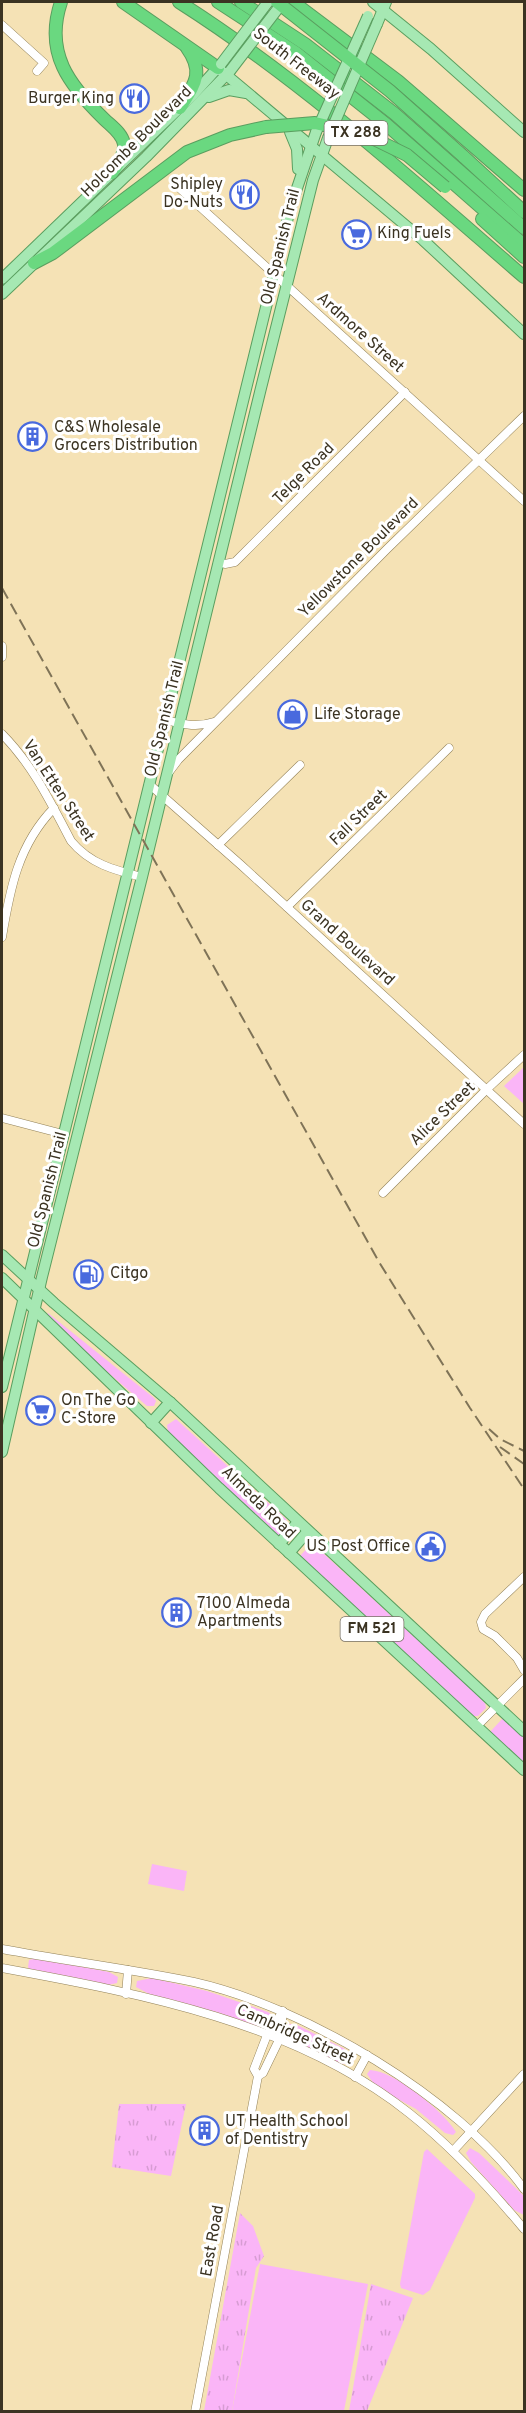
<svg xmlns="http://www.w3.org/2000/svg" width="526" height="2413" font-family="Overpass,sans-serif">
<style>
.grass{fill:#fab5f7}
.park{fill:url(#park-tufts)}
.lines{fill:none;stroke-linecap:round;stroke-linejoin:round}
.minor-casing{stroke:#938258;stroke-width:9}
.major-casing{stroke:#5a9e5f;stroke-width:12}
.highway-casing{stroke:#5a9e5f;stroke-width:14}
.minor{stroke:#fff;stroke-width:8}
.major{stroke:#a6e8b3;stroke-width:10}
.highway{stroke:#6ad880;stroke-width:12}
.rail{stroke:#7f7357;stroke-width:2;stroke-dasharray:12 6;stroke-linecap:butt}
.major-bridge-casing{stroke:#5a9e5f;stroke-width:12;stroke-linecap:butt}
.highway-bridge-casing{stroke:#5a9e5f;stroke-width:14;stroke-linecap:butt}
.major-bridge{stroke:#a6e8b3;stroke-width:10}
.highway-bridge{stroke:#6ad880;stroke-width:12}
.labels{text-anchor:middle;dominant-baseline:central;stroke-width:6;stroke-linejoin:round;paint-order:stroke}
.shield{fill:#fff;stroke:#767064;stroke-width:1.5}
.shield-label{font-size:15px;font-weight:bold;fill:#3b3322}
.street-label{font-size:16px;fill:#3b3322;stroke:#fff}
.poi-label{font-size:16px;fill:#3b3322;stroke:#fff;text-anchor:start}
</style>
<defs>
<pattern id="park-tufts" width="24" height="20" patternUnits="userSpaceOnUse" patternTransform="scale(1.5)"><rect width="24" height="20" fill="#fab5f7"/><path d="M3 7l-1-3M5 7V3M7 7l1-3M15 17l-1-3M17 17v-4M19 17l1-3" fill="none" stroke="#d79cd3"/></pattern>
</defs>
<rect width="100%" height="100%" fill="#f5e2b5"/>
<g class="grass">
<polygon points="524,1067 524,1104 504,1086"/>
<polygon points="48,1313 154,1398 156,1401 154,1406 147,1406 92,1359 47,1315"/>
<polygon points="176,1419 286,1519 288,1526 280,1535 275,1535 168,1432 167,1425"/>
<polygon points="312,1543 470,1688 485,1703 486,1708 478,1716 472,1716 299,1557"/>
<polygon points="503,1718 524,1738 524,1764 490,1732"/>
<polygon points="152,1864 187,1871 184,1891 148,1884"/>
<polygon points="37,1958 109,1972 118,1977 117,1983 108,1985 31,1971 28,1967 29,1960"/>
<polygon points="152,1978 207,1991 268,2012 271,2014 271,2020 267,2028 263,2028 216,2012 153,1996 136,1987 137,1981"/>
<polygon points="289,2024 295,2024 345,2049 354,2060 351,2065 337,2063 285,2037 284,2032"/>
<path d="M370,2070C395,2071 443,2111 456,2132L453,2135L445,2133L416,2109L376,2087L367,2074Z"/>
<polygon points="470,2148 479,2153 524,2196 524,2215 514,2210 471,2162 466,2153"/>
<polygon points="427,2149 475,2194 475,2198 430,2290 423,2295 401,2288 400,2284 424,2152"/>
<polygon points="260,2264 368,2284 344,2411 232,2411"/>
</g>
<g class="park">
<polygon points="119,2104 186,2104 171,2176 112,2167"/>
<polygon points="240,2213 253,2226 264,2256 256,2268 232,2411 204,2411"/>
<polygon points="371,2284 413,2298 367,2411 349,2411"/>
</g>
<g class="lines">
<defs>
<g id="minor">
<polyline points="2,25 44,63 37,71"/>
<polyline points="176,185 524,501"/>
<polyline points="218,562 225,564 235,562 405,392"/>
<polyline points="2,646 2,657"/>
<path d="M165,720C183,724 196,728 214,722"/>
<path d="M2,734C32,764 51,803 71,841C90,864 114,870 142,877"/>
<polyline points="169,772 178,760 387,549 524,416"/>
<polyline points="149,784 241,865 524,1124"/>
<polyline points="218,845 300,765"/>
<polyline points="287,907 449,748"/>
<path d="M2,937C10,889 18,845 54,808"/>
<polyline points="2,1118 63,1134"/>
<polyline points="383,1193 487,1089 524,1055"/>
<polyline points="524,1577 485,1614 481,1622 483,1629 495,1636 517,1658 524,1670"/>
<polyline points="476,1727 524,1679"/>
<path d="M2,1949C66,1961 131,1969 194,1982C305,2007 457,2097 524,2189"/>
<path d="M2,1968C142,1994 294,2022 409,2113C452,2147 489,2187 524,2229"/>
<polyline points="126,1994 128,1970"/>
<polyline points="258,2076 263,2073 279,2040 283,2013"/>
<polyline points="355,2077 367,2055"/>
<polyline points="453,2151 524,2074"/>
<polyline points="195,2412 258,2076 254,2069 267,2035 283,2011"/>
</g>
<g id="major">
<polyline points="373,2 431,49 524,132"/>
<polyline points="377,24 386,2"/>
<polyline points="218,68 423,240 524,334"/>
<polyline points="209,97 229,90 246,93"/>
<polyline points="290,132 297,149 298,169"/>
<polyline points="2,279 193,95 221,64"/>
<polyline points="2,294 146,157 230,71"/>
<polyline points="2,1255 54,1303 170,1402 524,1731"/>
<polyline points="2,1278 219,1488 524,1770"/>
<polyline points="2,1387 290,209 316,132"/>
<polyline points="151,1423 170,1402"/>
<polyline points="2,1452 42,1277 142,877 261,388 313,180 328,138"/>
<polyline points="279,1544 298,1522"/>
<polyline points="289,1553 308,1531"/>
</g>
<g id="highway">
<path d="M61,2C44,53 69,85 104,119C111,126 122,133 124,144C125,155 118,164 112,173"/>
<polyline points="123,2 218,68"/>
<path d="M179,2C303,81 413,181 524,277"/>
<polyline points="218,2 295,52 387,125 524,245"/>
<polyline points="241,2 305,44 395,114 524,228"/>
<polyline points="293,2 398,81 524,190"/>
<path d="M180,108C194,85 205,73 187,48"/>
<polyline points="463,156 524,212"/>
<polyline points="482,219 524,257"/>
<polyline points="34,263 53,253 187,152 230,135 266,127"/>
</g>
</defs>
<use href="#minor" class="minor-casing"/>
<use href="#major" class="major-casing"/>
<use href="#highway" class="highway-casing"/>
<use href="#minor" class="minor"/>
<use href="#major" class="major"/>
<use href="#highway" class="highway"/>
<g class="rail">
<polyline points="2,588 379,1262 470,1408 524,1489"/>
<polyline points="489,1429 500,1439 524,1451"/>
<polyline points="500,1447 524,1464"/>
</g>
<defs>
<g id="major-bridge">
<polyline points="221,64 268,2"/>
<polyline points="230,71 283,2"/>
<polyline points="316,132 368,16"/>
<polyline points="328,138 377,24"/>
</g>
<g id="highway-bridge">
<polyline points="277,2 390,91 463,156"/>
<polyline points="266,127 315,123 366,135 407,155 445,187"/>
</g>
</defs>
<use href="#major-bridge" class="major-bridge-casing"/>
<use href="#highway-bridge" class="highway-bridge-casing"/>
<use href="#major-bridge" class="major-bridge"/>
<use href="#highway-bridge" class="highway-bridge"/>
</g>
<defs>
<symbol id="restaurant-ring" viewBox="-11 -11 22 22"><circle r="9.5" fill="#fff" stroke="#496ade" stroke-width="1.5"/><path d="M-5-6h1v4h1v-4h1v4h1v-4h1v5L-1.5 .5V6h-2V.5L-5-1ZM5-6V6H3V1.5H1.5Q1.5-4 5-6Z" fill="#496ade"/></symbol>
<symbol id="supermarket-ring" viewBox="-11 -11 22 22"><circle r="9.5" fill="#fff" stroke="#496ade" stroke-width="1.5"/><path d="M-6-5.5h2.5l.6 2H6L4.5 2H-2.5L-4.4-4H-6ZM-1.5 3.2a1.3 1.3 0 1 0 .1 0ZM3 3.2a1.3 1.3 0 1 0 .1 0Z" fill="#496ade"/></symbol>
<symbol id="building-ring" viewBox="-11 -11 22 22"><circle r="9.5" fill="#fff" stroke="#496ade" stroke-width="1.5"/><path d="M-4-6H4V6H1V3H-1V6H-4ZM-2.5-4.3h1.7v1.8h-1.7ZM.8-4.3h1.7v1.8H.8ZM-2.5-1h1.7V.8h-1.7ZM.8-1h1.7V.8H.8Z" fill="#496ade"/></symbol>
<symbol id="shop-ring" viewBox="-11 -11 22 22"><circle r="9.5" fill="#fff" stroke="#496ade" stroke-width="1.5"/><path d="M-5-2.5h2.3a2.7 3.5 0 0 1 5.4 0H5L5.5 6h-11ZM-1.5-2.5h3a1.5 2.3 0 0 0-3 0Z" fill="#496ade"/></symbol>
<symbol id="fuel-ring" viewBox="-11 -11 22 22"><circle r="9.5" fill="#fff" stroke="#496ade" stroke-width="1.5"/><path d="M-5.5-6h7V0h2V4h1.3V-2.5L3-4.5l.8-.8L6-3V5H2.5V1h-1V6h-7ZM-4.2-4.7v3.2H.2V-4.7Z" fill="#496ade"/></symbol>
<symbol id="civic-ring" viewBox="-11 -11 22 22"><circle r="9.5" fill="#fff" stroke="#496ade" stroke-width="1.5"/><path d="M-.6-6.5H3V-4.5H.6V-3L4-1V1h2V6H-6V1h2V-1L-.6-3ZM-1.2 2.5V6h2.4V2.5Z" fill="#496ade"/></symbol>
</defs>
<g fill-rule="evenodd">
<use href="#restaurant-ring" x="118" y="82" width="33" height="33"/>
<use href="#restaurant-ring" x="228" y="178" width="33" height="33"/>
<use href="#supermarket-ring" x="340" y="218" width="33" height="33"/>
<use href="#building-ring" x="16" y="420" width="33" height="33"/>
<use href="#shop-ring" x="276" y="698" width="33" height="33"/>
<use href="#fuel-ring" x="72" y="1258" width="33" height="33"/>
<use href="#supermarket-ring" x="24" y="1394" width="33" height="33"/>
<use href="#civic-ring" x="414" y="1530" width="33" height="33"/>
<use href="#building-ring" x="160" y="1596" width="33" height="33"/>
<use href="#building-ring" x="188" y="2114" width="33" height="33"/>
</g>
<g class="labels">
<g class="shield">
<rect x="324.5" y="121" width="63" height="24" rx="4.5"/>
<rect x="340.5" y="1617" width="63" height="24" rx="4.5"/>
</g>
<g class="shield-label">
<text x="356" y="133">TX 288</text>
<text x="372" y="1629">FM 521</text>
</g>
<g class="street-label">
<text transform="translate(296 64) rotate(38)">South Freeway</text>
<text transform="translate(137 142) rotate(-45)">Holcombe Boulevard</text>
<text transform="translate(281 247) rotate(-76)">Old Spanish Trail</text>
<text transform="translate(360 333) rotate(42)">Ardmore Street</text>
<text transform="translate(304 474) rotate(-45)">Telge Road</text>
<text transform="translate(359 558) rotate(-45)">Yellowstone Boulevard</text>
<text transform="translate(165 719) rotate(-76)">Old Spanish Trail</text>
<text transform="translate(58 791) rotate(57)">Van Etten Street</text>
<text transform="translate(359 818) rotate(-44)">Fall Street</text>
<text transform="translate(347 943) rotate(42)">Grand Boulevard</text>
<text transform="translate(443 1114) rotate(-44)">Alice Street</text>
<text transform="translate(48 1190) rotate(-76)">Old Spanish Trail</text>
<text transform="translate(258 1503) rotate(44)">Almeda Road</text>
<text transform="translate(295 2035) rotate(24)">Cambridge Street</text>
<text transform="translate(213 2241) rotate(-80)">East Road</text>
</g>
<g class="poi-label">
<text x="114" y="99" text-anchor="end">Burger King</text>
<text x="223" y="185" text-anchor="end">Shipley<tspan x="223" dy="18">Do-Nuts</tspan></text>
<text x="377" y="234">King Fuels</text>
<text x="54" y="428">C&amp;S Wholesale<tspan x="54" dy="18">Grocers Distribution</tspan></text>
<text x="314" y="715">Life Storage</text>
<text x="110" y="1274">Citgo</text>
<text x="61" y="1401">On The Go<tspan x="61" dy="18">C-Store</tspan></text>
<text x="410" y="1547" text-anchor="end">US Post Office</text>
<text x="197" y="1604">7100 Almeda<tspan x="197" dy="18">Apartments</tspan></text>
<text x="225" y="2122">UT Health School<tspan x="225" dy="18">of Dentistry</tspan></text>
</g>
</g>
<rect width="526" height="2413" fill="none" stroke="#3b3322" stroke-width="6"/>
</svg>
